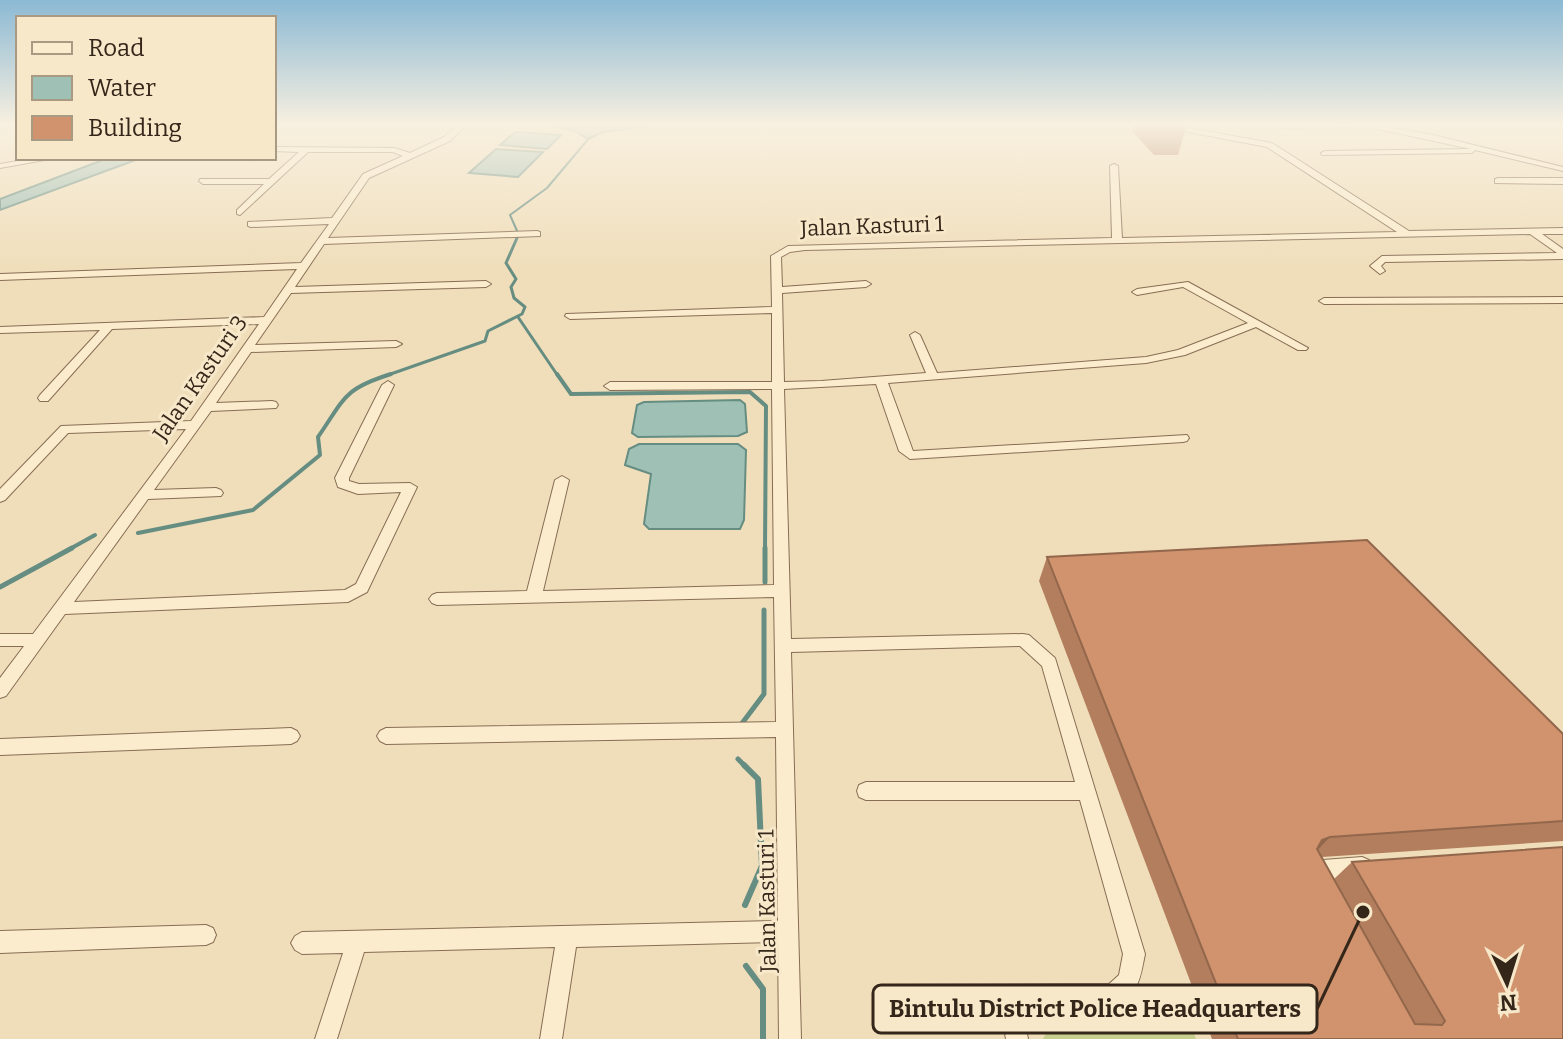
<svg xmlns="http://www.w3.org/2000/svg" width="1563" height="1039" font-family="Bitter,serif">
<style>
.green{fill:#c8ce8e}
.water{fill:#9fc0b5;stroke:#668d82;stroke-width:2}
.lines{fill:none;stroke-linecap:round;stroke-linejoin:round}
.stream-far4{stroke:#668d82;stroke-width:2}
.stream-far3{stroke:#668d82;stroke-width:3}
.stream-far2{stroke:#668d82;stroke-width:4}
.stream-far1{stroke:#668d82;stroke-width:5}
.stream{stroke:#668d82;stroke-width:6}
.street-casing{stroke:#876d54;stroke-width:2}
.street{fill:#fbeccd;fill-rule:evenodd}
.wall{fill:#b37e5e}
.shaded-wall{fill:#92674c}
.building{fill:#d0936d;stroke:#92674c;stroke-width:2}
.labels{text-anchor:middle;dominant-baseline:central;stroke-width:6;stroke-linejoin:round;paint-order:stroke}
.street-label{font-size:22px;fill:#35261a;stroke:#f7e8ca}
.leader{fill:none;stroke:#35261a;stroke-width:3}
.callout-dot{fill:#35261a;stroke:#f7e8ca;stroke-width:3}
.callout{fill:#f7e8ca;stroke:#35261a;stroke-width:3}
.callout-label{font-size:24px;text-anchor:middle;font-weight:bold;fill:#35261a}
</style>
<rect width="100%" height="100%" fill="#f0deba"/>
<polygon class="green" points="1187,1012 1196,1039 1043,1039 1056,1015"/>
<g class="water">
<polygon points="548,125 657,125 603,132 588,139 575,131"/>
<polygon points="515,132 516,132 561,135 547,149 500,145"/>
<polygon points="496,149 543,152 518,177 469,173"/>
<polygon points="108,158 141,158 0,210 0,199"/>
<polygon points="740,400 745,404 747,432 738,436 638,437 632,433 637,405 644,402"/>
<polygon points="639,444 738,444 746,450 744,520 740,529 649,529 644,524 651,474 625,465 629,449"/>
</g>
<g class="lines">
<polyline class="stream-far4" points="518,233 510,215 547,188 590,137"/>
<g class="stream-far3">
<polyline points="518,317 558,376"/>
<polyline points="385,376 485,341 488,331 522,314 525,307 514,298 511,287 516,279 506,263 517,238"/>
</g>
<g class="stream-far2">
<polyline points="557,374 571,394 750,392 766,406 765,550"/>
<path d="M138,533L253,510L320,455L318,437C345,398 343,389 391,374"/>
<polyline points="68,550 95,535"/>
</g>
<g class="stream-far1">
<polyline points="765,582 765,548"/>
<polyline points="0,587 72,548"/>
<polyline points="740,726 764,694 764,610"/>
<polyline points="738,759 746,767"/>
</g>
<g class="stream">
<polyline points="744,765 758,779 762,866 745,905"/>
<polyline points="746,966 763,989 763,1039"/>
</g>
<defs>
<g id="street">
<polygon points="0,125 5,125 0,128"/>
<polygon points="458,125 466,125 450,141 369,178 328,238 537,231 540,232 540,236 324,244 295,287 486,281 491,284 486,287 291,293 255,345 396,341 402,344 396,347 251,352 216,403 272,401 276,402 278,405 276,408 211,411 154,490 216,488 221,490 223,493 221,496 148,499 74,602 345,590 356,584 401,492 358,494 338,487 335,478 382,385 388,381 394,385 349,478 349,481 359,484 410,483 417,487 367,592 348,602 65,614 6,696 0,698 0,678 24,646 0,646 0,634 33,634 186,429 68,433 5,500 0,502 0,489 61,426 191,421 259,324 112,329 48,401 40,401 38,398 40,395 100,330 0,333 0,327 264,317 297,269 0,280 0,274 301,263 329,224 251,227 248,226 248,222 332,218 363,174 403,156 393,152 308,152 240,215 237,214 237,210 264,184 203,184 199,181 200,179 269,179 299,152 274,151 274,147 394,148 410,153 444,137"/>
<path d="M1159,125H1172L1272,143L1409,231L1563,228V234H1542L1563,249V259L1385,262L1381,266L1385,271L1380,274L1370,266L1382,256L1557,253L1530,234L805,250L790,252L781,257L782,287L866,281L871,284L866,287L782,293L784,382L821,381L926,373L910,335L915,332L920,335L937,373L1146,357L1178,350L1248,323L1183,287L1137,295L1132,292L1137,289L1188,282L1308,348L1306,350H1298L1256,327L1185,355L1146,363L888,383L913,451L1187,435L1189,438L1187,441L1183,442L910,459L899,451L876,384L784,389L791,639L1023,634L1029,635L1055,658L1145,954C1140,979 1139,995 1113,1006H1022L1028,1039H1006L1000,1006L887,1007L879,1004L876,996L879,988L887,985L1109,984L1119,975L1123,954L1080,800H866L859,797L857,791L859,785L866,782H1075L1042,666L1020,646L791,652L801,1039H779L778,942L576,947L562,1039H540L555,947L364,952L337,1039H315L343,953L302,954L295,950L291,943L295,936L302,932L778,921L776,737L386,744L380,741L377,736L380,731L386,728L776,722L774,597L437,605L432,603L429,599L432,595L437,593L527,591L555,480L562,476L569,480L543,591L774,585L772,389L610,390L604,386L610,382H772V313L570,319L565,316L566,314L772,307L771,256L788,246L1112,238L1110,166L1114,164L1118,166L1122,238L1397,232L1267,147L1162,127Z"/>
<polygon points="1280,125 1355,125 1351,127 1283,128"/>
<polygon points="1359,125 1374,125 1433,135 1563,167 1563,171 1475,150 1472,153 1322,155 1321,153 1325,151 1471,149"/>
<polygon points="36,158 56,158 0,168 0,164"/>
<polygon points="1498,178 1563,178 1563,184 1495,183 1495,179"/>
<polygon points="1563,297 1563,303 1324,304 1319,301 1324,298"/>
<polygon points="291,728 297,731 300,736 297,741 291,744 0,755 0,739"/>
<polygon points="1362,857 1369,860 1372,867 1369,874 1362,877 1310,881 1303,878 1300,871 1303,864 1310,861"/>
<polygon points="206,925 213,928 216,935 213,942 206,945 0,953 0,931"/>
</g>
</defs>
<use href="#street" class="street-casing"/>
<use href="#street" class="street"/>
</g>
<g class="wall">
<polygon points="1133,125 1184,125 1186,127 1178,155 1154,155 1132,131"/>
<polygon points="1047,557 1563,734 1563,841 1322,857 1334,879 1352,862 1563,1039 1212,1039 1039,581"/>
</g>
<polygon class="shaded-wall" points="1330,837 1310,858 1322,840"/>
<g class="building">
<polygon points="1159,125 1184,125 1186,127 1162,127"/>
<polygon points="1367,540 1563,734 1563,821 1330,837 1322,840 1317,849 1415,1024 1442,1025 1445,1021 1352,862 1563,847 1563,1039 1238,1039 1047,557"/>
</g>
<linearGradient id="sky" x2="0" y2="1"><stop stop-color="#8bb9d4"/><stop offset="0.46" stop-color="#f8f0e0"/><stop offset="1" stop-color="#f8f0e0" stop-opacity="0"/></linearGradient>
<rect width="1563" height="270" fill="url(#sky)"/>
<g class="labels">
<g class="street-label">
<text transform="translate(872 226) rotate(-2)">Jalan Kasturi 1</text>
<text transform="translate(200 378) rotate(-55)">Jalan Kasturi 3</text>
<text transform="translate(767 901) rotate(-91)">Jalan Kasturi 1</text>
</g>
</g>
<path class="leader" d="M1363 912L1317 1009"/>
<circle class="callout-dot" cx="1363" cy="912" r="8"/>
<rect class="callout" x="873" y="985" width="444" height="48" rx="8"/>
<g class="callout-label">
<text x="1095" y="1017">Bintulu District Police Headquarters</text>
</g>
<rect x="16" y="16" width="260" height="144" fill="#f7e8ca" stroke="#a99a84" stroke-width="2"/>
<rect x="32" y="42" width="40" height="12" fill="#fbeccd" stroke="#a99a84" stroke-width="2"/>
<text x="88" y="56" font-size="24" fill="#35261a">Road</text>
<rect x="32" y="76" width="40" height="24" fill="#9fc0b5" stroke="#a99a84" stroke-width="2"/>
<text x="88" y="96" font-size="24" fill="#35261a">Water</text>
<rect x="32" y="116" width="40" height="24" fill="#d0936d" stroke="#a99a84" stroke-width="2"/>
<text x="88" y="136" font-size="24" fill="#35261a">Building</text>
<g transform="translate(1507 983) rotate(176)" stroke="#f7e8ca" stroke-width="6" paint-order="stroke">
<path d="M0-6L14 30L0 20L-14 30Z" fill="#35261a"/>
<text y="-12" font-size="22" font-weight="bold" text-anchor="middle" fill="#35261a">N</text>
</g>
</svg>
